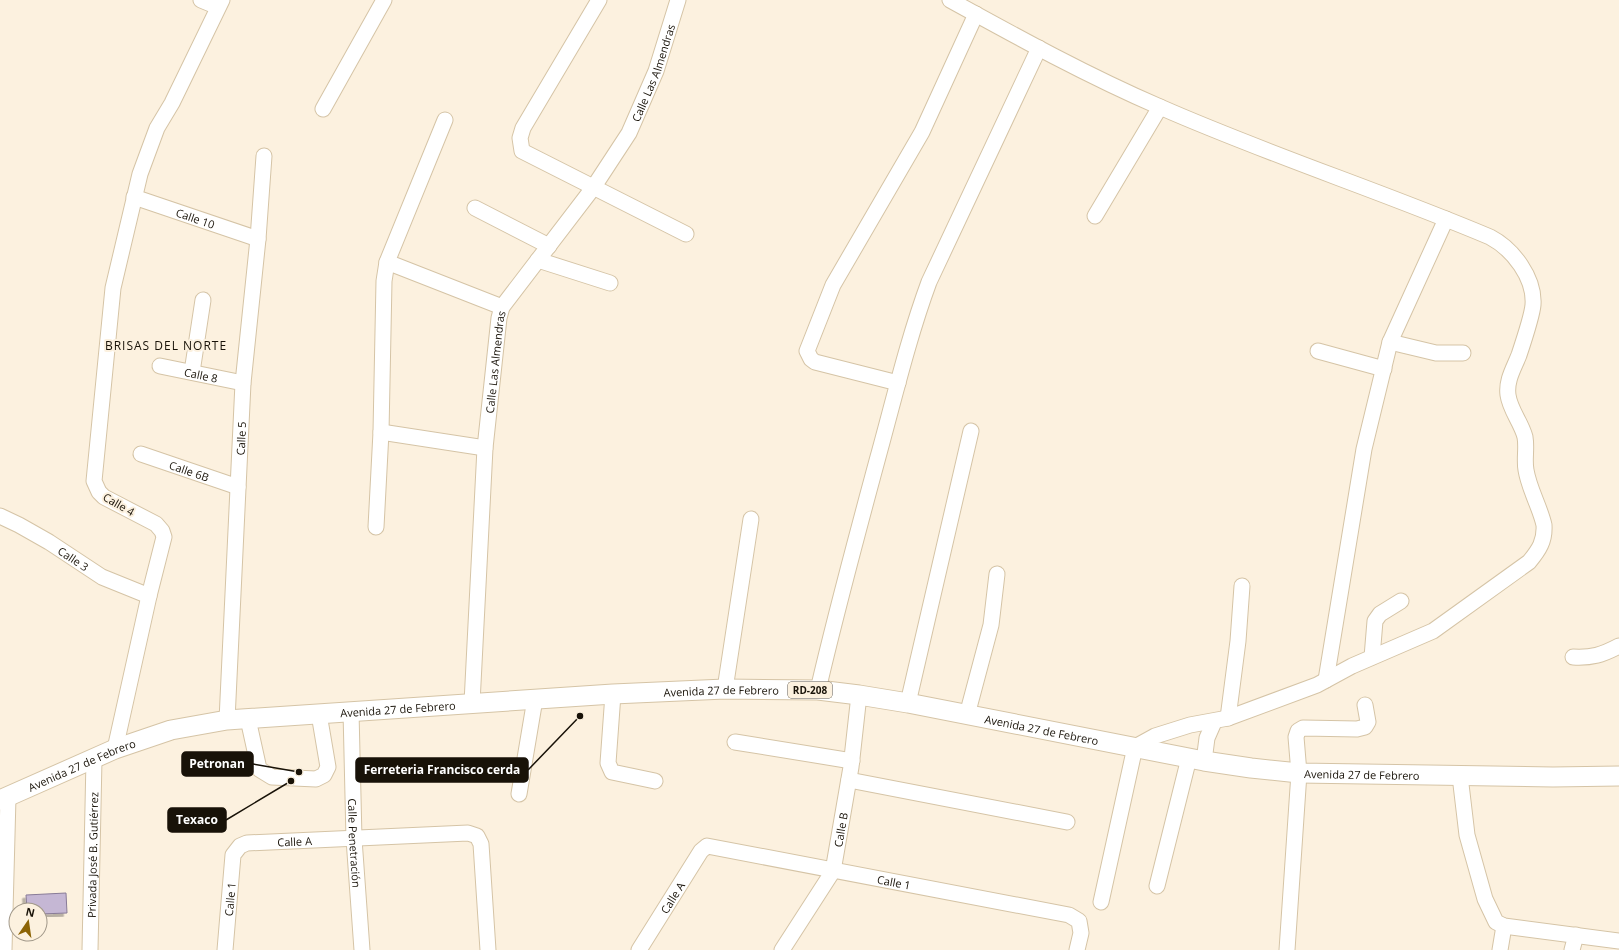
<svg xmlns="http://www.w3.org/2000/svg" width="1619" height="950" font-family="'Open Sans',sans-serif">
<style>
.building{fill:#c5b7d4;stroke:#887b97;filter:url(#shadow)}
.lines{fill:none;stroke-linecap:round;stroke-linejoin:round}
.minor-casing{stroke:#d5c4a6;stroke-width:17}
.major-casing{stroke:#d5c4a6;stroke-width:21}
.minor{stroke:#fff;stroke-width:15}
.major{stroke:#fff;stroke-width:19}
.labels{text-anchor:middle;dominant-baseline:central;stroke-width:4;stroke-linejoin:round;paint-order:stroke}
.shield{fill:#fcf1df;stroke:#5c5548;stroke-width:1}
.shield-label{font-size:10px;font-weight:bold;fill:#181208}
.street-label{font-size:11px;fill:#181208;stroke:#fcf1df}
.neighbourhood-label{font-size:12px;letter-spacing:1px;fill:#181208;stroke:#fcf1df}
.leader{fill:none;stroke:#181208;stroke-width:1.5}
.callout-dot{fill:#181208;stroke:#fcf1df;stroke-width:1.5}
.callout{fill:#181208;stroke:#181208;stroke-width:1.5}
.callout-label{font-size:12px;text-anchor:middle;font-weight:bold;fill:#fff}
</style>
<defs>
<filter id="shadow"><feDropShadow dx="-3.5" dy="3.5" stdDeviation="0" flood-color="#0004"/></filter>
</defs>
<rect width="100%" height="100%" fill="#fcf1df"/>
<polygon class="building" points="66,893 67,913 40,914 40,910 27,910 26,895"/>
<g class="lines">
<defs>
<g id="minor">
<polyline points="201,0 218,7"/>
<polyline points="599,0 523,128 520,138 522,151 686,234"/>
<path d="M950,0C1019,38 1088,76 1160,107C1269,155 1381,191 1490,237C1513,249 1535,278 1533,305C1532,316 1523,343 1519,355C1514,368 1506,380 1508,395C1510,410 1521,422 1525,437C1527,448 1524,460 1526,470C1529,489 1540,507 1544,525C1545,541 1539,550 1529,562L1433,631L1352,666L1317,685L1228,718L1190,725L1155,736L1135,747L1101,902"/>
<polyline points="323,109 384,0"/>
<path id="s1" d="M134,197L258,239"/>
<polyline points="475,208 549,246"/>
<polyline points="1095,216 1160,107"/>
<polyline points="538,260 610,283"/>
<polyline points="387,262 502,307"/>
<polyline points="1390,342 1436,353 1463,353"/>
<polyline points="1318,351 1384,369"/>
<path id="s2" d="M160,366L243,383"/>
<polyline points="192,372 203,300"/>
<polyline points="898,383 815,362 811,359 807,351 833,285 922,132 976,14"/>
<polyline points="381,432 485,448"/>
<path id="s3" d="M141,454L238,487"/>
<path id="s4" d="M0,516L19,525L49,542L102,577L149,596"/>
<polyline points="376,527 381,432 384,281 387,262 445,120"/>
<polyline points="1372,657 1375,621 1380,614 1401,601"/>
<path d="M1573,657C1592,658 1602,655 1619,646"/>
<polyline points="1326,680 1364,449 1390,342 1446,219"/>
<polyline points="725,689 751,519"/>
<path d="M818,690C836,612 857,535 878,457C894,399 908,339 929,282L1039,48"/>
<polyline points="613,694 608,763 612,772 655,781"/>
<path id="s5" d="M472,703L485,448L499,318L502,307L593,188L629,133L656,71L678,0"/>
<polyline points="908,703 971,431"/>
<path id="s6" d="M351,711L354,839L362,950"/>
<polyline points="967,715 991,625 997,574"/>
<polyline points="1228,718 1238,641 1242,586"/>
<polyline points="248,719 259,769 272,777 316,779 324,775 328,767 319,714"/>
<path id="s7" d="M227,720L243,383L258,239L264,156"/>
<polyline points="735,742 852,761"/>
<polyline points="115,749 149,596 164,537 162,531 156,524 104,497 99,492 94,481 113,288 140,174 157,128 172,103 222,0"/>
<polyline points="1204,761 1207,738 1214,722"/>
<polyline points="1460,776 1467,835 1485,899 1496,922 1504,926 1619,941"/>
<polyline points="849,780 1067,822"/>
<polyline points="519,794 535,699"/>
<polyline points="1157,886 1189,758"/>
<polyline points="4,950 8,797"/>
<path id="s8" d="M90,950L94,759"/>
<path id="s9" d="M225,950L233,855L240,846L247,843L468,833L477,836L481,844L488,950"/>
<path id="s10" d="M639,950L701,851L707,846L1069,915L1079,921L1081,933L1077,950"/>
<path id="s11" d="M782,950L833,871L851,767L859,695"/>
<polyline points="1287,950 1299,773 1296,737 1298,731 1303,728 1357,729 1365,727 1368,722 1365,705"/>
<polyline points="1500,950 1504,926"/>
<polyline points="1572,950 1576,935"/>
</g>
<g id="major">
<path id="s12" d="M0,800L115,749L171,730L227,720L613,694L725,689L818,690L859,695L908,703L1204,761L1251,768L1299,773L1553,777L1619,776"/>
</g>
</defs>
<use href="#minor" class="minor-casing"/>
<use href="#major" class="major-casing"/>
<use href="#minor" class="minor"/>
<use href="#major" class="major"/>
</g>
<g class="labels">
<rect class="shield" x="788" y="682" width="44" height="16" rx="3"/>
<g class="shield-label">
<text x="810" y="690">RD-208</text>
</g>
<g class="street-label">
<text stroke="none"><textPath href="#s5" startOffset="678">Calle Las Almendras</textPath></text>
<text stroke="none"><textPath href="#s1" startOffset="65">Calle 10</textPath></text>
<text stroke="none"><textPath href="#s5" startOffset="342">Calle Las Almendras</textPath></text>
<text stroke="none"><textPath href="#s2" startOffset="42">Calle 8</textPath></text>
<text stroke="none"><textPath href="#s7" startOffset="282">Calle 5</textPath></text>
<text stroke="none"><textPath href="#s3" startOffset="51">Calle 6B</textPath></text>
<text transform="translate(119 504) rotate(30)">Calle 4</text>
<text stroke="none"><textPath href="#s4" startOffset="85">Calle 3</textPath></text>
<text stroke="none"><textPath href="#s12" startOffset="737">Avenida 27 de Febrero</textPath></text>
<text stroke="none"><textPath href="#s12" startOffset="413">Avenida 27 de Febrero</textPath></text>
<text stroke="none"><textPath href="#s12" startOffset="1061">Avenida 27 de Febrero</textPath></text>
<text stroke="none"><textPath href="#s12" startOffset="89">Avenida 27 de Febrero</textPath></text>
<text stroke="none"><textPath href="#s12" startOffset="1385">Avenida 27 de Febrero</textPath></text>
<text stroke="none"><textPath href="#s11" startOffset="136">Calle B</textPath></text>
<text stroke="none"><textPath href="#s9" startOffset="162">Calle A</textPath></text>
<text stroke="none"><textPath href="#s6" startOffset="132">Calle Penetración</textPath></text>
<text stroke="none"><textPath href="#s8" startOffset="95">Privada José B. Gutiérrez</textPath></text>
<text stroke="none"><textPath href="#s10" startOffset="315">Calle 1</textPath></text>
<text stroke="none"><textPath href="#s10" startOffset="62">Calle A</textPath></text>
<text stroke="none"><textPath href="#s9" startOffset="51">Calle 1</textPath></text>
</g>
<g class="neighbourhood-label">
<text x="166" y="345">BRISAS DEL NORTE</text>
</g>
</g>
<path class="leader" d="M299 772L253 764M580 716L528 770M291 781L226 820"/>
<g class="callout-dot">
<circle cx="299" cy="772" r="4"/>
<circle cx="580" cy="716" r="4"/>
<circle cx="291" cy="781" r="4"/>
</g>
<g class="callout">
<rect x="182" y="752" width="71" height="24" rx="4"/>
<rect x="356" y="758" width="172" height="24" rx="4"/>
<rect x="168" y="808" width="58" height="24" rx="4"/>
</g>
<g class="callout-label">
<text x="217" y="768">Petronan</text>
<text x="442" y="774">Ferreteria Francisco cerda</text>
<text x="197" y="824">Texaco</text>
</g>
<g transform="translate(28 922) rotate(13)"><circle r="19" fill="#fcf1df" stroke="#a19889"/>
<path d="M0-3L7 15L0 10L-7 15Z" fill="#8c6305"/>
<text y="-6" font-size="11" font-weight="bold" text-anchor="middle" fill="#181208">N</text>
</g>
</svg>
